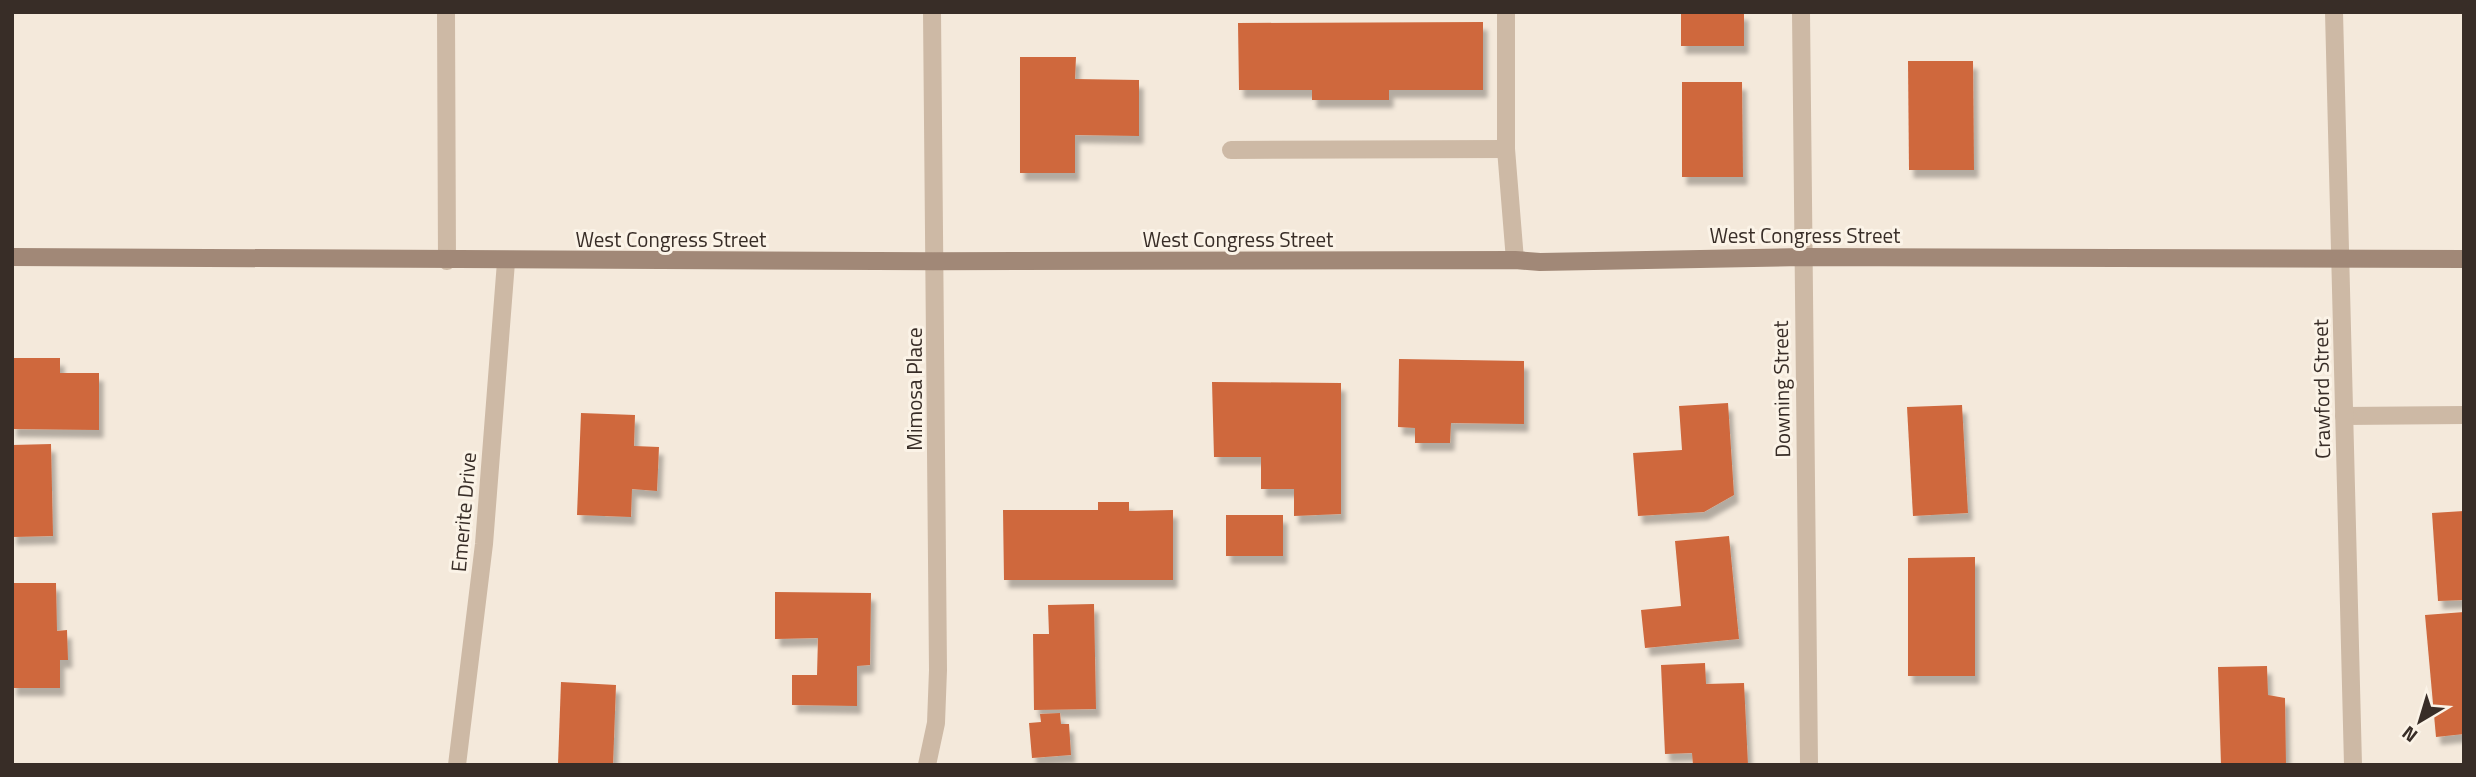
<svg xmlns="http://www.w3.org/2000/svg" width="2476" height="777" font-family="'Titillium Web',sans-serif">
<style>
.building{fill:#cf683d;filter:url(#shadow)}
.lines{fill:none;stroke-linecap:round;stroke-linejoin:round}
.service{stroke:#cdb9a5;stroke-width:18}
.minor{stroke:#cdb9a5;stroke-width:18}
.secondary{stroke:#a18877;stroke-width:18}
.labels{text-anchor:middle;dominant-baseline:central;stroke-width:6;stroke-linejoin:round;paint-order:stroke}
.street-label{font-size:21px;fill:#382d27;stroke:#fbf3e7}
</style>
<defs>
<filter id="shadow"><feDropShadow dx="4.5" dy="8" stdDeviation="2" flood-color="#0004"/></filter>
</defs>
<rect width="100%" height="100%" fill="#f4e9db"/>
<g class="building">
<rect x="1681" y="12" width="63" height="34"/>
<polygon points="1483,22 1483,90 1389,90 1389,100 1312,100 1312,90 1239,90 1238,23"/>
<polygon points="1020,57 1076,57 1075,79 1139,80 1139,136 1075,135 1075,173 1020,173"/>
<polygon points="1908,61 1973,61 1974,170 1909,170"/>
<polygon points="1682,82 1742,82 1743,177 1682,177"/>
<polygon points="12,358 60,358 60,373 99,373 99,430 12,429"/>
<polygon points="1399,359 1524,361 1524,424 1451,423 1450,443 1415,443 1415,428 1398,427"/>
<polygon points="1212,382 1341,383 1341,514 1294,516 1294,489 1261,489 1261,457 1214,457"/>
<polygon points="1728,403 1734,495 1704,512 1638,516 1633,453 1682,450 1679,406"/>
<polygon points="1962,405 1968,513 1913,516 1907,407"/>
<polygon points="581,413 635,415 634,446 659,447 657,491 632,489 631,517 577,515"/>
<polygon points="51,444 53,536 12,537 12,445"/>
<polygon points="1098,502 1129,502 1129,511 1173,510 1173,580 1004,580 1003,510 1098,510"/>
<polygon points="2464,511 2464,600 2438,601 2432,513"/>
<rect x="1226" y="515" width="57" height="41"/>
<polygon points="1729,536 1739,639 1645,648 1641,610 1681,606 1675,541"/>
<polygon points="1975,557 1975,676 1908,676 1908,558"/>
<polygon points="12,583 56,583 57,631 67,630 68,660 60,660 60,688 12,688"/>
<polygon points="775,592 871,593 870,665 857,666 857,706 792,705 792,675 817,675 818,638 775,639"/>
<polygon points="1094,604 1096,709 1034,710 1033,634 1049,634 1048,605"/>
<polygon points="2464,612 2464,734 2436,737 2425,615"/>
<polygon points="1705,663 1706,684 1744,683 1748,765 1693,765 1692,753 1665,754 1661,665"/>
<polygon points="2267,666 2268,695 2285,698 2286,765 2221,765 2218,667"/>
<polygon points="561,682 616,685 613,765 558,764"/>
<polygon points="1060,713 1061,724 1069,724 1071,755 1032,758 1029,723 1041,722 1040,714"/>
</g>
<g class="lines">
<g class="service">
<polyline points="1231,150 1506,149"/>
<polyline points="2344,416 2464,415"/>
</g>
<g class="minor">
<polyline points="446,12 447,261"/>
<polyline points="1506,12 1506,149 1515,260"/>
<polyline points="1801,12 1809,765"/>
<polyline points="2334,12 2353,765"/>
<polyline points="457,765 484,544 506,262"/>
<polyline points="927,765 936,723 938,670 932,12"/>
</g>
<path class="secondary" d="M12,257C513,262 1014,262 1515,260L1540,262L1802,257L2464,259"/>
</g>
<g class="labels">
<g class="street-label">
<text x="1805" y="235">West Congress Street</text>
<text x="671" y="239">West Congress Street</text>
<text x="1238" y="239">West Congress Street</text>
<text transform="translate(914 389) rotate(-90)">Mimosa Place</text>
<text transform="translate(1781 389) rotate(-91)">Downing Street</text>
<text transform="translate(2321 389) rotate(-91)">Crawford Street</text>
<text transform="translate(463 512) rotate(-85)">Emerite Drive</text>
</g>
</g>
<rect width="2476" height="777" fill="none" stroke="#382d27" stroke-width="28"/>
<g transform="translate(2420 721) rotate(218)" stroke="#fbf3e7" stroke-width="5" paint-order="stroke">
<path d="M0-5L12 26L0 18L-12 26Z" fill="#382d27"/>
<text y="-10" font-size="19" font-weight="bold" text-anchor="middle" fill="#382d27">N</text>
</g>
</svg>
